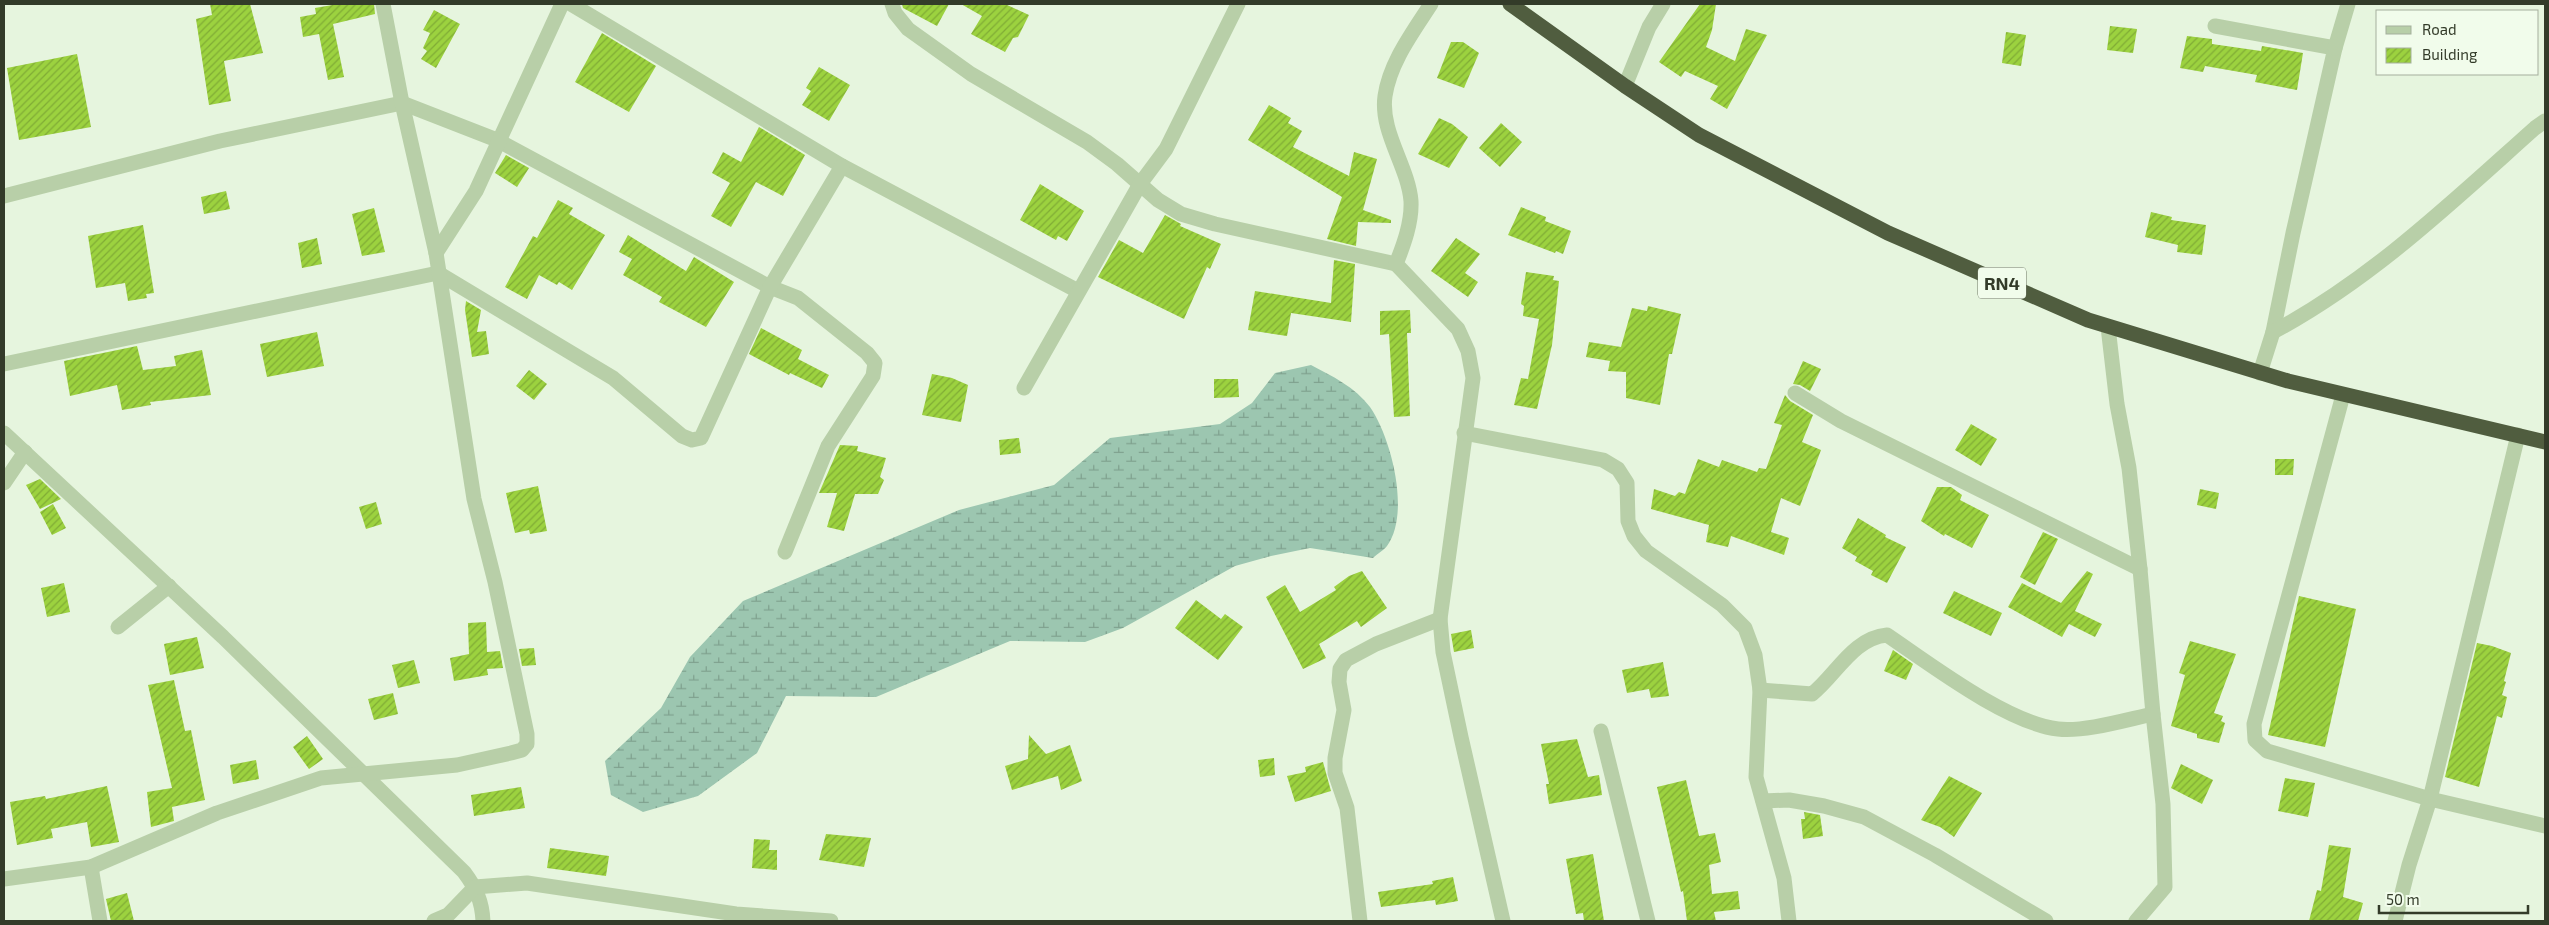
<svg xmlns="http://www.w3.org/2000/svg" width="2549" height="925" font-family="'Exo 2',sans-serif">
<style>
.wetland{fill:url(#wetland-marsh)}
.building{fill:url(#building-hatch)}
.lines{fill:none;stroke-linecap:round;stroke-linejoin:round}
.street{stroke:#b8cfa8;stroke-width:15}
.highway{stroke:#505d3f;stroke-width:15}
.labels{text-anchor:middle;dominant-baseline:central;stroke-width:4.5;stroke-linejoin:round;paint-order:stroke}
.shield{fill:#f1fceb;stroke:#6c7563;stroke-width:1}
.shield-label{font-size:18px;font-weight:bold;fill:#333b29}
</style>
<defs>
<pattern id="wetland-marsh" width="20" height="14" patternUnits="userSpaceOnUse" patternTransform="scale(1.25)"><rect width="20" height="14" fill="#9cc6b0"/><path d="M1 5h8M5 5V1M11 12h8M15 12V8" fill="none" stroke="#80a28f"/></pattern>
<pattern id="building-hatch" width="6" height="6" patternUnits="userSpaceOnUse" patternTransform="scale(1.25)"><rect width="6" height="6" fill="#9cd23f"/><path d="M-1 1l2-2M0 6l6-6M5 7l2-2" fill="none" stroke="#80ac35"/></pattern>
</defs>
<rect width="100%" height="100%" fill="#e6f5de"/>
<path class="wetland" d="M1311,365C1332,376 1355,387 1370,407C1391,437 1411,513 1387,546C1384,550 1377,554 1373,558L1310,548L1271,556L1235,566L1123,628L1085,642L1010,641L876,697L786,696L757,753L698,796L643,812L611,795L605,761L661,708L690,657L743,601L959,510L1054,485L1110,438L1220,424L1252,403L1275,373Z"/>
<g class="building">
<polygon points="210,4 250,4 263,53 224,61 231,101 209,105 196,19 212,15"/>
<polygon points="338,4 374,4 375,14 333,24 344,77 328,80 319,34 303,37 300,17 316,14 315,8"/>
<polygon points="902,4 949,4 937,26 903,8"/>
<polygon points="961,4 1005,4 1029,15 1018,37 1013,38 1005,52 971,34 982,16"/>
<polygon points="1700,4 1716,4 1712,30 1706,47 1735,61 1746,29 1767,35 1727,109 1710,99 1718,86 1685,71 1681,77 1659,62"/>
<polygon points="434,10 460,24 436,68 421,59 427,51 423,48 430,33 423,30"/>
<polygon points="2110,26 2137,29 2133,53 2107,50"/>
<polygon points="2006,32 2026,35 2021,66 2002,63"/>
<polygon points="602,33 656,66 629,112 575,82"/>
<polygon points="2187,36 2212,39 2212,44 2261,51 2262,46 2303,53 2297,90 2255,82 2257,75 2205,66 2203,72 2180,68"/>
<polygon points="1451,42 1463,42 1479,53 1464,88 1437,78"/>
<polygon points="77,54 91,127 19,140 7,68"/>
<polygon points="819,67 850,85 829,121 802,105 811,91 806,88"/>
<polygon points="1269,105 1291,118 1288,123 1302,131 1293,147 1349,176 1354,152 1377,159 1363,210 1391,220 1391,223 1358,222 1356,246 1327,239 1342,197 1248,140"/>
<polygon points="1439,118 1452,124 1468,137 1449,168 1418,154"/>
<polygon points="1501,123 1522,142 1500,167 1479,148"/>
<polygon points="759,127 805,155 783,196 756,182 731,227 711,216 730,183 712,173 723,152 741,162"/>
<polygon points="506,155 529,168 517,187 495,173"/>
<polygon points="1040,184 1084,211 1067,241 1058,236 1056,240 1020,220"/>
<polygon points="226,191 230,209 204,214 201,197"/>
<polygon points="558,200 573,208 569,214 605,235 572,290 559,282 557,285 539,275 527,299 505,287 533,236 537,238"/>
<polygon points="1521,207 1546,217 1545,221 1571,231 1563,254 1556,251 1555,253 1508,235"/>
<polygon points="374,208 385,252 362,256 352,214"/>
<polygon points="2151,212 2172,217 2171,220 2206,225 2202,255 2177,252 2178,245 2145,237"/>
<polygon points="1165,215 1181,224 1180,226 1221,244 1210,269 1207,267 1184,319 1098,277 1119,240 1143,253"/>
<polygon points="143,225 154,293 146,294 147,298 128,301 125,283 96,288 88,236"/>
<polygon points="628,235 686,271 694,257 734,282 706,327 659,302 662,297 623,275 632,259 619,252"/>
<polygon points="317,238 322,264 302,268 298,243"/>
<polygon points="1456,238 1480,254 1465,273 1478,282 1468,297 1431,271"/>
<polygon points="1334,260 1355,264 1351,322 1291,313 1287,336 1248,330 1255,291 1331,303"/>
<polygon points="1526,272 1554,276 1553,280 1559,281 1552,345 1537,409 1514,405 1521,378 1528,379 1539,319 1523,316 1524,306 1521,304"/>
<polygon points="466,301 481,310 477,332 486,331 489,354 472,357 465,310"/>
<polygon points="1648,306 1681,314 1672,354 1669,354 1660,405 1626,398 1626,372 1608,371 1610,361 1586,357 1589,342 1621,347 1632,308 1647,311"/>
<polygon points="1410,310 1411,333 1407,333 1410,416 1394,417 1389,334 1380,335 1380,311"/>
<polygon points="761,328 802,350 798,359 829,375 822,388 790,373 789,375 749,354"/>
<polygon points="317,332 324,366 267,377 260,344"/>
<polygon points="137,346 143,370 176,366 174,356 202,350 211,395 150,402 151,405 122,410 117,385 70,396 64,361"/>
<polygon points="1803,361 1821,369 1810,391 1800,385 1793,384"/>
<polygon points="529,370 547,384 534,400 516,386"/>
<polygon points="932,374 952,378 968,385 961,422 922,415"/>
<polygon points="1214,379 1238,379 1239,397 1214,398"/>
<polygon points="1785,395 1790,401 1813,415 1802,442 1821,450 1800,506 1781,498 1771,532 1789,538 1784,555 1731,536 1728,547 1706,542 1709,525 1651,509 1654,489 1675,496 1679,492 1685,494 1698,459 1719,467 1722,460 1757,472 1759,468 1766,469 1782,425 1774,423"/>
<polygon points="1971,424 1997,439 1981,466 1955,450"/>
<polygon points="1019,438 1021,453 1000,455 999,440"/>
<polygon points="840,445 858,446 857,451 886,458 880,477 884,480 878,494 855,494 844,531 827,527 837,493 819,493"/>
<polygon points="2275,459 2294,459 2293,475 2275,475"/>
<polygon points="40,479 61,499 40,509 26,485"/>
<polygon points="538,486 547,531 530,534 529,530 515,533 506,493"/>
<polygon points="1937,487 1951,487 1962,495 1960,500 1989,515 1972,548 1945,534 1944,536 1921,521"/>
<polygon points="2200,489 2219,493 2216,509 2197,505"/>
<polygon points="376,502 382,524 366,529 359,507"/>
<polygon points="53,504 66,528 52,535 40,512"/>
<polygon points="1858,518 1886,535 1885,537 1906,547 1887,583 1871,575 1873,571 1855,561 1857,557 1842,548"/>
<polygon points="2043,532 2058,539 2035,585 2020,577"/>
<polygon points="1362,571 1387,608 1361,627 1357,621 1319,644 1326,658 1303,669 1266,597 1285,585 1300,612 1336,590 1334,587 1349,576"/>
<polygon points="2087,571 2093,574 2075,611 2102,624 2095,637 2069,624 2062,637 2008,607 2022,583 2061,603"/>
<polygon points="64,583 70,612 47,617 41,588"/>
<polygon points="1954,591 2002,613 1991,636 1943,613"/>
<polygon points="2299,596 2356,609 2325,747 2268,735"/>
<polygon points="1196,600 1221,619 1225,614 1243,627 1218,660 1175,628"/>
<polygon points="486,622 487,652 500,651 503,668 487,669 488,675 454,681 450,658 469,654 468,623"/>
<polygon points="1471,630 1474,648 1454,652 1451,634"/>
<polygon points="197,637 204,668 170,675 164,644"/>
<polygon points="2190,641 2236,654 2214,713 2223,716 2221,721 2225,723 2219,743 2197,738 2197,734 2171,726 2185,675 2179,673"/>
<polygon points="2477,643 2492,646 2511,653 2504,681 2506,682 2502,695 2507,697 2502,718 2497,716 2479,787 2445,777"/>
<polygon points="534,648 536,665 522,666 519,649"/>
<polygon points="1893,650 1913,664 1906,680 1884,671"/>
<polygon points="414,660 420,683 398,688 392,665"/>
<polygon points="1663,662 1669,696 1651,698 1649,689 1627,693 1622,670"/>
<polygon points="174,680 185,731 191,730 205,800 172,807 174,821 151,827 147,792 172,788 148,685"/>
<polygon points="393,693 398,714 374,720 368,699"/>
<polygon points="1029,735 1046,754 1070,745 1082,781 1061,790 1058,776 1012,790 1005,766 1028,759"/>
<polygon points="307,736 323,759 309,769 293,747"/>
<polygon points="1577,739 1588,777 1599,775 1602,795 1549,804 1546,784 1549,784 1541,744"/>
<polygon points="1274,758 1275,775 1260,777 1258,760"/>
<polygon points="256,760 259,779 233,784 230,765"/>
<polygon points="1323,762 1331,791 1295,802 1287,776 1306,772 1305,767"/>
<polygon points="2181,764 2213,780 2202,804 2171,788"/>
<polygon points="1949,776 1982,793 1954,837 1940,827 1921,820"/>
<polygon points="2285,778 2315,783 2308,817 2278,811"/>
<polygon points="1686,780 1699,836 1715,833 1721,862 1709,865 1712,894 1738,891 1740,909 1714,912 1716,921 1687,921 1683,891 1681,892 1657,787"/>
<polygon points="107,786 119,842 91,847 87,822 51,829 53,838 17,845 10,802 45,796 46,799"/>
<polygon points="521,787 525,808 474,816 471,795"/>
<polygon points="1804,812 1820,815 1823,836 1803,839 1801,819 1805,819"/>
<polygon points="826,834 871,838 864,867 819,860"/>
<polygon points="754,839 770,840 769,850 777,850 777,870 752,868"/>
<polygon points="2329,845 2351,848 2343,897 2363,903 2358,921 2309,921 2317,890 2321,891"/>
<polygon points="550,848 609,856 606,876 547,868"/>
<polygon points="1593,854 1604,921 1584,921 1583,913 1576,914 1566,859"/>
<polygon points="1453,877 1458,901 1436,905 1435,900 1381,907 1378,892 1433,884 1432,881"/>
<polygon points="127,893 134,921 111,921 106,899"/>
</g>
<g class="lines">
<g class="street">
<polyline points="571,4 842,166 1078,291"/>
<polyline points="892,4 895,13 908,29 971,74 1087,142 1117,164 1158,200 1181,214 1215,224 1396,264"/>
<path d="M1431,4C1413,32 1390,62 1385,96C1380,132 1408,166 1411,201C1412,222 1404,244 1396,264L1458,329L1468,351L1473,378L1440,619L1443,652L1461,737L1503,921"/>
<polyline points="2215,26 2335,48 2293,233 2273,332 2260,373"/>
<polyline points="2335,48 2348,4"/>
<polyline points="1625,86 1649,27 1663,4"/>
<polyline points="4,196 220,141 402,103 497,140 770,287 798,298 867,353 875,363 873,376 828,446 785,552"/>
<polyline points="436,253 476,191 562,4"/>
<polyline points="2108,327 2117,404 2129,468 2140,569 2153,714 2163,804 2165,887 2136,921"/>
<path d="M2273,332C2372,279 2452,202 2535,128L2545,121"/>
<polyline points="4,364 438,273 613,378 682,436 692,440 701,438 770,287 842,166"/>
<polyline points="1024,388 1140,184 1166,149 1238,4"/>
<polyline points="1795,393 1841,421 2140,569"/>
<polyline points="2343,395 2254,724 2255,740 2267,751 2430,799 2545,826"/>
<path d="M4,433L223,637L464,872C476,888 482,901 483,921"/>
<polyline points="1464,433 1603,460 1618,469 1627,483 1628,521 1634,536 1646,551 1722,605 1745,628 1755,655 1760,690 1756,777 1784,878 1789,921"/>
<polyline points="4,483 25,452"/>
<polyline points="118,627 169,586"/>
<path d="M1760,690L1812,694C1836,675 1853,638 1887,635C1930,664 2007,723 2058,729C2085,732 2125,720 2153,714"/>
<polyline points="1601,731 1648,921"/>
<polyline points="1763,801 1789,800 1824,806 1864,817 1935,855 2046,921"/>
<polyline points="91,867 100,921"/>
<polyline points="4,879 91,867 217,813 321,778 457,765 511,753 522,750 527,744 527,734 495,582 474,499 436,253 402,103 383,4"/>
<polyline points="434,921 448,915 475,887 527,883 736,914 831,921"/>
<polyline points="1360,921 1347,808 1335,773 1335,758 1344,710 1339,682 1340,669 1346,660 1376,644 1440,619"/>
<polyline points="2395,921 2409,865 2430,799 2518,435"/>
</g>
<polyline class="highway" points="1510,4 1625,86 1699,135 1888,233 2088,320 2288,381 2545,442"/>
</g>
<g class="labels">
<rect class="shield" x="1978" y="267.5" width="48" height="31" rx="4"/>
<g class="shield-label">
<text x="2002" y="283">RN4</text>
</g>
</g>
<rect width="2549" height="925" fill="none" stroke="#333b29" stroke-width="10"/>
<rect x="2376" y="10" width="162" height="65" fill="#f1fceb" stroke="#a5af9d"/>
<rect x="2386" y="26" width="25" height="8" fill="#b8cfa8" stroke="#a5af9d"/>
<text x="2422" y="35" font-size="15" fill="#333b29">Road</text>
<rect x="2386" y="48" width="25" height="15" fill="url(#building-hatch)" stroke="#a5af9d"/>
<text x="2422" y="60" font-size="15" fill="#333b29">Building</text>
<path d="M2379 905v8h149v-8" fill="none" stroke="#333b29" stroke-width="2.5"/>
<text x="2386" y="905" font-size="15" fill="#333b29" stroke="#f1fceb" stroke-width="4" paint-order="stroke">50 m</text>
</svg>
